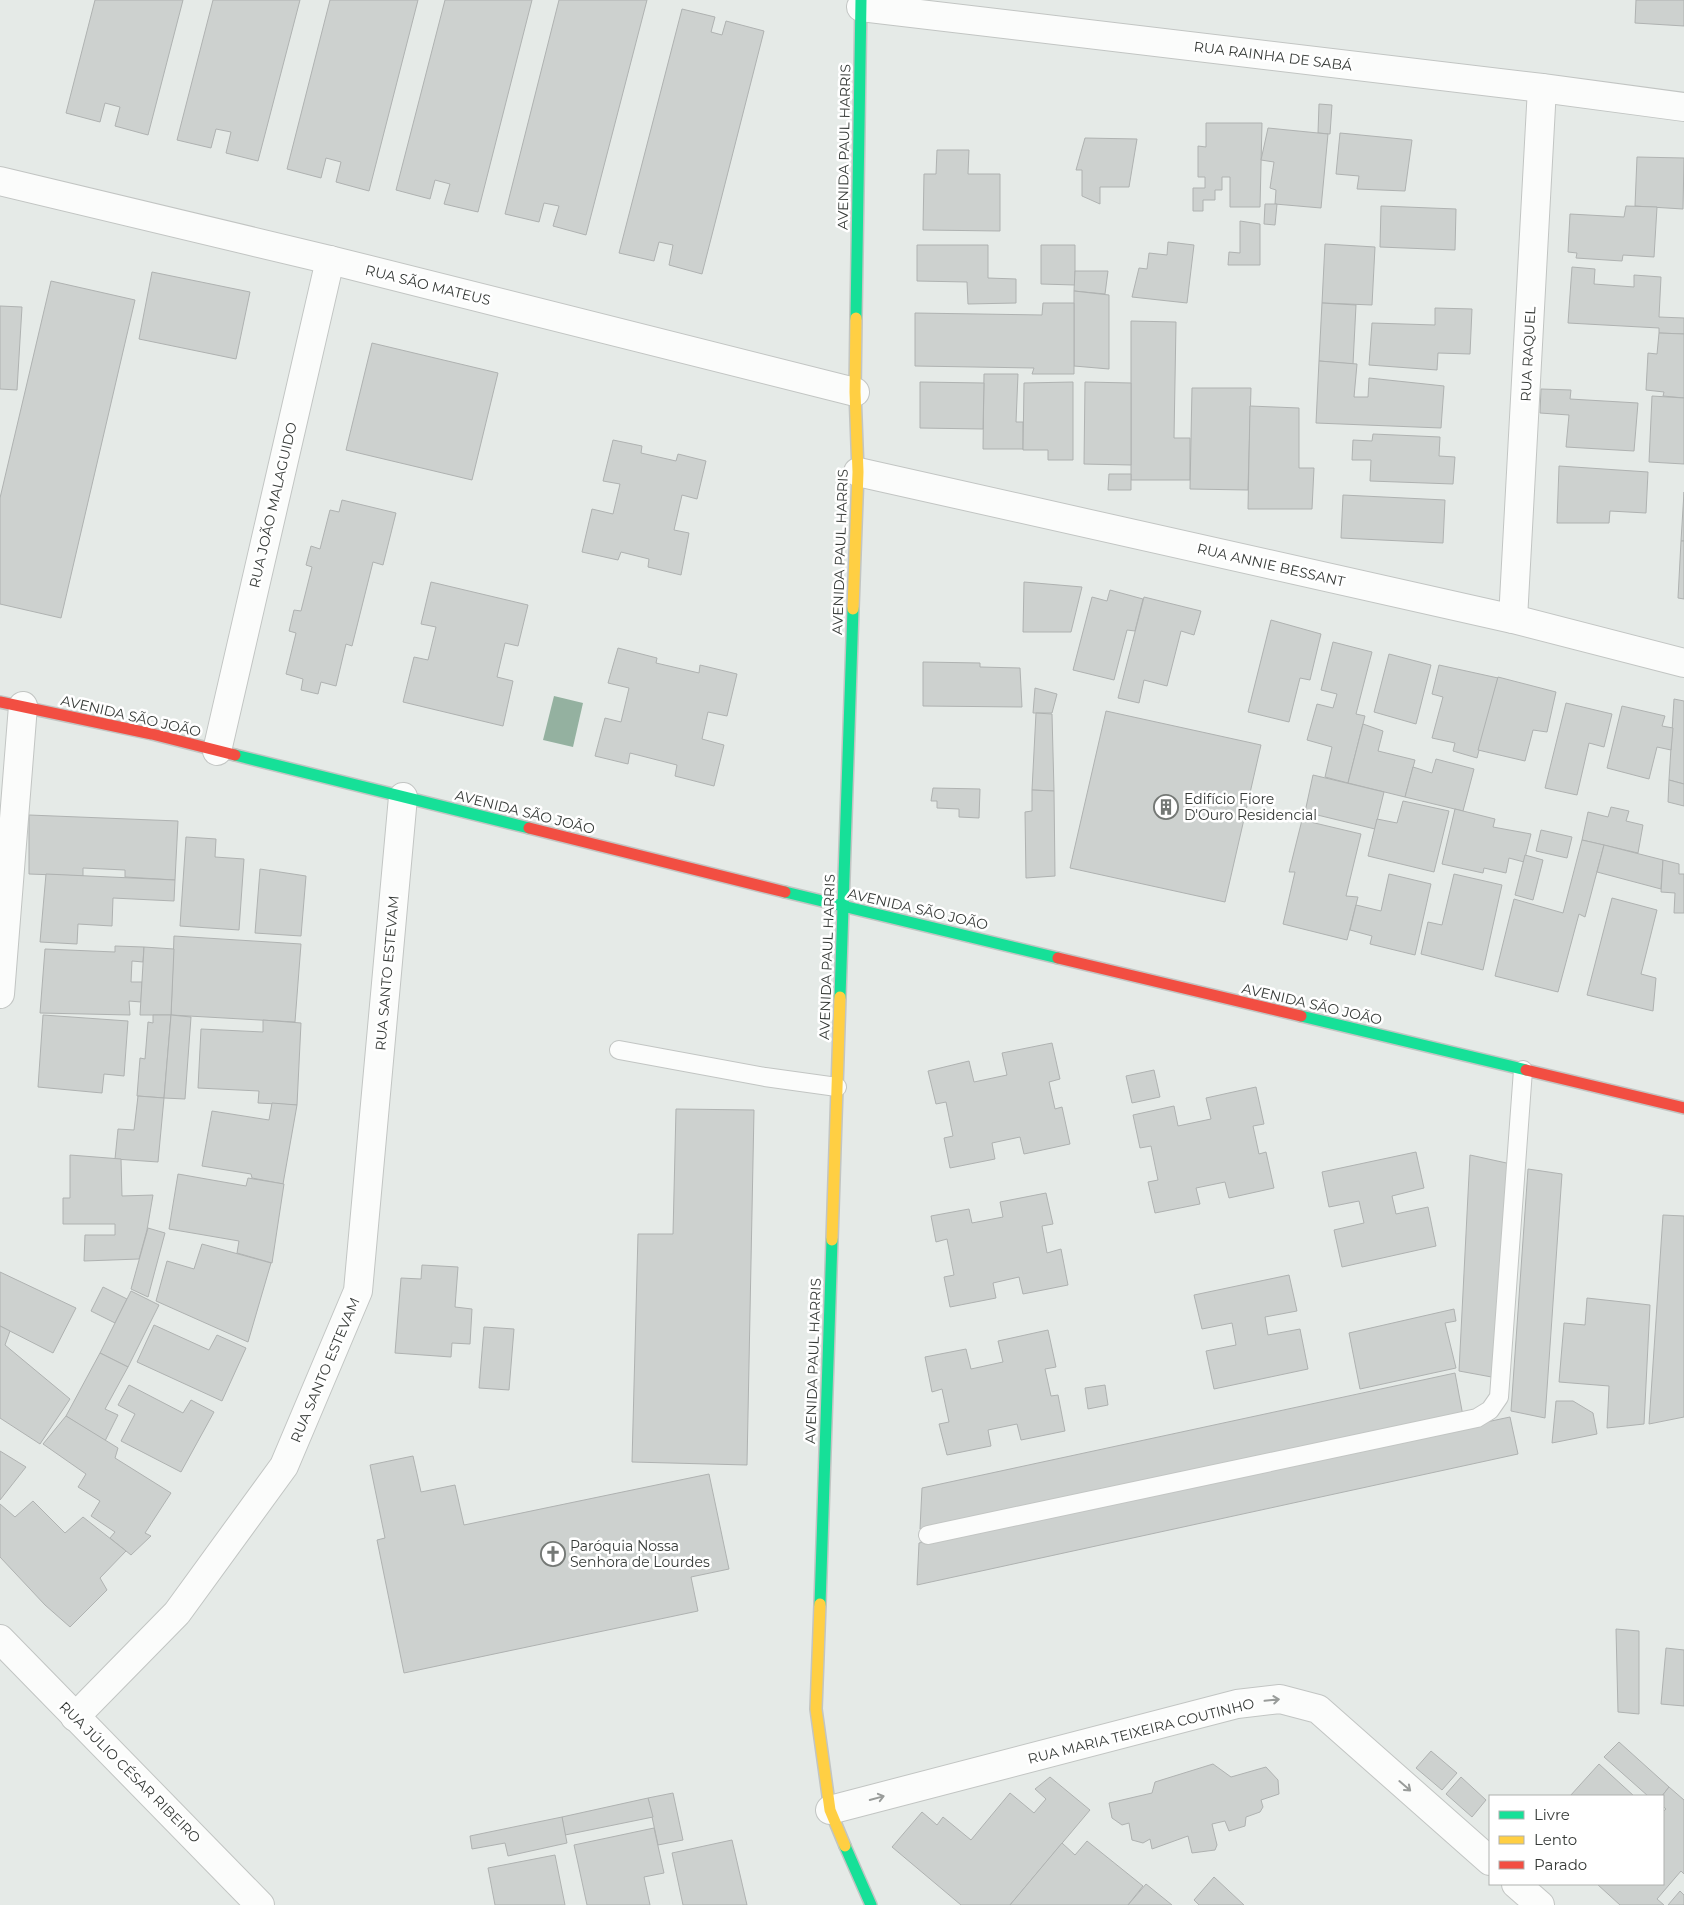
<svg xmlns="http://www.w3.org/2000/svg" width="1684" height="1905" font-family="Montserrat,sans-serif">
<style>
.water{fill:#94b1a0}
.building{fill:#cdd1cf;stroke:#afb2b1}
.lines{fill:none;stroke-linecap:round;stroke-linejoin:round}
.lane-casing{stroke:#c2c5c3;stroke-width:20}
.street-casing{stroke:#c2c5c3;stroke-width:30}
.fast-casing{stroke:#c2c5c3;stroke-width:14}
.slow-casing{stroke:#c2c5c3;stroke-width:14}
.jam-casing{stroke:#c2c5c3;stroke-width:14}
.lane{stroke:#fbfcfb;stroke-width:18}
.street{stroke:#fbfcfb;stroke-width:28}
.fast{stroke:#16e098;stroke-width:11}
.slow{stroke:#ffcf43;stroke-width:11}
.jam{stroke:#f24e42;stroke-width:11}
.oneway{stroke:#999c9a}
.labels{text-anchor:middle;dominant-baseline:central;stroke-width:5;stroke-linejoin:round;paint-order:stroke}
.street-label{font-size:14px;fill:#373b38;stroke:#fff}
.poi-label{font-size:14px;fill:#373b38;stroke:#fff;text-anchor:start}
</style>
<rect width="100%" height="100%" fill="#e5eae7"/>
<polygon class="water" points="554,696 583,703 573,747 543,740"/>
<g class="building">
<polygon points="95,0 183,0 148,135 115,126 120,107 105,103 100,122 66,113"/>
<polygon points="213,0 300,0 258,161 226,153 231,132 216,129 211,148 177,140"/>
<polygon points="330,0 418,0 369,191 336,182 341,162 326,158 321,178 287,169"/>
<polygon points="445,0 532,0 478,212 444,204 450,184 435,180 430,199 396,190"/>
<polygon points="559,0 647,0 586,235 553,226 559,206 544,203 539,222 505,214"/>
<polygon points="1636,0 1684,0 1684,26 1635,23"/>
<polygon points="682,9 715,17 711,32 722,35 726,21 764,31 702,274 669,265 673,245 659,242 654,261 619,253"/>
<polygon points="1319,104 1332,105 1330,134 1318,133"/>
<polygon points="1206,123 1262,123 1260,207 1230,207 1230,177 1222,177 1222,190 1215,190 1215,200 1203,200 1203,211 1193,211 1193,188 1205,188 1205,177 1198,177 1198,146 1206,147"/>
<polygon points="1268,128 1328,134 1321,208 1275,204 1276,190 1270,188 1274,162 1261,160"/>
<polygon points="1340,133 1412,140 1405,191 1357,189 1359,176 1336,174"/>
<polygon points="1085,138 1137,139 1129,187 1100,187 1100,204 1082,196 1082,170 1076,170"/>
<polygon points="937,150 969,150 968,174 1000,174 1000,231 923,230 924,174 936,174"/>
<polygon points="1637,157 1684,158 1683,209 1635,206"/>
<polygon points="1265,204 1277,204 1275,225 1264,224"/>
<polygon points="1381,206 1456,209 1455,250 1380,247"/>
<polygon points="1626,206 1657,207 1654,257 1623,255 1622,261 1576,258 1577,253 1568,252 1570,214 1624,217"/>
<polygon points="1240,221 1260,224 1260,265 1228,265 1229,252 1240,253"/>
<polygon points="1168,242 1194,245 1187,303 1132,297 1139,268 1147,269 1149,253 1167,255"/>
<polygon points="1325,244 1375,247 1372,305 1322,303"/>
<polygon points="917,245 988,245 988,278 1016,279 1016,303 968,304 967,282 917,281"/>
<polygon points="1041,245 1075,245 1075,285 1041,284"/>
<polygon points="1572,267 1595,269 1594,284 1634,287 1634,275 1661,277 1659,317 1684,318 1684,334 1659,333 1659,328 1568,323"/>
<polygon points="1075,271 1108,271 1105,294 1074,291"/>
<polygon points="152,272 250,292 236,359 139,339"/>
<polygon points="51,281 135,300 61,618 0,604 0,498"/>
<polygon points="1074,291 1109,295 1109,369 1074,366"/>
<polygon points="1043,303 1074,303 1074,374 1032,374 1034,368 915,366 915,313 1042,315"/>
<polygon points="1322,303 1356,305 1353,364 1319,361"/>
<polygon points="0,306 22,307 17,390 0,389"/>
<polygon points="1435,308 1472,309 1470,354 1438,353 1437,370 1369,365 1372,323 1435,325"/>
<polygon points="1131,321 1176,322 1174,438 1190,438 1190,480 1131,480"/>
<polygon points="1659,333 1684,334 1684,398 1663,396 1664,392 1646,390 1648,353 1657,354"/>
<polygon points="372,343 498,373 472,480 346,450"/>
<polygon points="1319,361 1357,364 1354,397 1368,397 1369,378 1444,386 1441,428 1316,423"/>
<polygon points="984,374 1018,374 1016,422 1023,422 1023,449 983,449"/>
<polygon points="920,382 984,383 983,429 920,428"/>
<polygon points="1073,382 1073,460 1048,460 1048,450 1023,450 1024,383"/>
<polygon points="1085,382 1131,383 1131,465 1084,464"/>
<polygon points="1192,388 1251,388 1248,490 1190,489"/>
<polygon points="1541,389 1571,390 1570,399 1638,403 1634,451 1566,447 1569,415 1540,413"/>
<polygon points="1652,396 1684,398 1684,464 1649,462"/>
<polygon points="1250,406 1299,408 1299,468 1314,468 1312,509 1248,509"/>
<polygon points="1373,434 1440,437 1439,456 1455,457 1453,484 1370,481 1371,460 1352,460 1353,440 1372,441"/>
<polygon points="613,440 642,446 641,453 676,461 678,454 706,461 697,499 682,495 674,530 689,533 681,575 648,567 649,559 621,552 618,560 582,552 592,509 613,514 620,484 603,481"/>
<polygon points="1559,466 1648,472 1646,513 1610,511 1609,523 1557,523"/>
<polygon points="1109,474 1131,474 1131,490 1108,490"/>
<polygon points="1684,492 1684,541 1681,541"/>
<polygon points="1343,495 1445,500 1443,543 1341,538"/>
<polygon points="342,500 396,513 383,565 373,562 352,646 346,644 336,686 321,682 318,694 301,690 303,679 286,674 296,633 289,631 294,610 301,611 312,567 306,565 311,546 320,549 330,510 339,512"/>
<polygon points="1681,541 1684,541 1684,599 1678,598"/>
<polygon points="431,582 528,605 518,646 505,643 497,677 513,681 503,726 403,702 414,657 428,660 436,627 421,624"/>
<polygon points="1024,582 1082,587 1071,632 1023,632"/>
<polygon points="1110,590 1143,599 1135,631 1127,630 1114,680 1073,670 1092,597 1107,601"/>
<polygon points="1144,597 1201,611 1194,635 1181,631 1167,686 1144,680 1139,703 1118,698"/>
<polygon points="1271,620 1321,634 1310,680 1300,678 1289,722 1248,712"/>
<polygon points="1333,642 1372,652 1356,714 1365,716 1348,783 1325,777 1332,747 1307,740 1317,704 1333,708 1337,694 1321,690"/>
<polygon points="618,648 657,658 656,663 699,673 700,665 737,674 727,716 708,712 702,739 724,745 714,786 675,776 677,765 630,753 628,764 595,756 605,718 621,722 629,688 608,683"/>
<polygon points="1389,654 1431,665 1416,724 1374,712"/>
<polygon points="923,662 980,663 980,667 1020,668 1022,707 923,706"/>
<polygon points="1439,665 1498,678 1477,758 1453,751 1455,743 1432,738 1443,697 1432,694"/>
<polygon points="1498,677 1556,692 1547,732 1533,730 1525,761 1478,750"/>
<polygon points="1035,688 1057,694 1052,713 1033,713"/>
<polygon points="1674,699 1684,701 1684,784 1669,780"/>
<polygon points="1566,703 1612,714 1604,747 1589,743 1577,795 1545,788"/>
<polygon points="1622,706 1665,716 1662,726 1673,728 1671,750 1657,747 1649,779 1607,768"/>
<polygon points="1106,711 1261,745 1225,902 1070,868"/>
<polygon points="1036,713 1052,714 1054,791 1032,790"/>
<polygon points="1363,724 1383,731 1378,751 1415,760 1405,797 1348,783"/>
<polygon points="1436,759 1474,769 1463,811 1405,797 1413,767 1432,773"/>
<polygon points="1313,775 1384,792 1375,829 1305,812"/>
<polygon points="1669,780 1684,784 1684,806 1668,802"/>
<polygon points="933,788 980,789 979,818 959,817 959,809 937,808 937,801 931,801"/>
<polygon points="1032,790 1054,791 1055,876 1026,878 1025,812 1032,811"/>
<polygon points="1403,801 1449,811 1434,872 1368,856 1377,819 1397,823"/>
<polygon points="1611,807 1629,811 1626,821 1643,825 1638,853 1582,840 1588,812 1608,817"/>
<polygon points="1455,809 1495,819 1493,827 1531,834 1524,862 1509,858 1506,873 1484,868 1483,873 1442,864"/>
<polygon points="29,815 178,821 175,880 125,877 125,870 83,868 83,876 29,874"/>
<polygon points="1302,820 1361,834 1346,896 1358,897 1347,940 1283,924 1295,872 1289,872"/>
<polygon points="1541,830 1572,837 1567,858 1536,851"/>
<polygon points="186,837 216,839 215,857 244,859 239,930 180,926"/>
<polygon points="1582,840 1604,845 1585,917 1579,914 1558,992 1495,976 1514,899 1563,913"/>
<polygon points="1604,845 1663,860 1661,889 1597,872"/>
<polygon points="1525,855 1543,860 1533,900 1515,895"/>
<polygon points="1663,860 1679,864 1679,874 1684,874 1684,913 1674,913 1675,893 1661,892"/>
<polygon points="260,869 306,876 301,936 255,933"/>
<polygon points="46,874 175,880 174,901 113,898 112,926 78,924 77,944 40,942"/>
<polygon points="1389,874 1431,884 1415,955 1370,944 1372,936 1350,930 1356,905 1381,911"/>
<polygon points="1454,874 1502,885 1483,970 1421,954 1428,922 1442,925"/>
<polygon points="1612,898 1657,910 1641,974 1656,978 1653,1011 1587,995"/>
<polygon points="174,936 301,944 295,1022 171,1015"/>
<polygon points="115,946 144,947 143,962 132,961 131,982 142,982 141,1002 129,1001 130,1015 40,1013 45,949 115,952"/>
<polygon points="144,947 174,949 171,1015 140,1015"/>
<polygon points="43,1015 128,1021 124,1076 104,1074 102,1093 38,1087"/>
<polygon points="153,1015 171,1015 164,1098 137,1096 140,1058 145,1059 148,1022 153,1023"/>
<polygon points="171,1015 191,1017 185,1099 164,1098"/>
<polygon points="263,1020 301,1023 297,1105 258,1103 259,1091 198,1088 201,1029 263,1032"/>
<polygon points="1052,1043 1060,1079 1049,1082 1055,1109 1062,1107 1070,1144 1024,1154 1020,1137 992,1143 995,1159 950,1168 944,1138 953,1136 946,1102 936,1104 928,1071 969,1061 974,1082 1007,1075 1002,1053"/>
<polygon points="1154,1070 1160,1097 1132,1103 1126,1076"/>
<polygon points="1256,1087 1264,1124 1253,1126 1259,1154 1266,1152 1274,1188 1229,1198 1225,1182 1196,1188 1200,1204 1155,1213 1148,1182 1158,1180 1151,1146 1140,1148 1133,1115 1174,1106 1178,1126 1211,1119 1206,1098"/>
<polygon points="138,1096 164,1098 158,1162 115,1159 118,1129 134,1130"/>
<polygon points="272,1103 297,1105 283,1184 252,1178 251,1174 202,1166 212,1111 269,1120"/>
<polygon points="676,1109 754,1110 747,1465 632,1462 638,1234 673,1234"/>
<polygon points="1416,1152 1424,1188 1392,1196 1396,1214 1428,1207 1436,1246 1342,1267 1334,1230 1364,1223 1359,1201 1329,1207 1322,1172"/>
<polygon points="70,1155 121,1159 122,1196 153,1195 147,1230 139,1259 84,1261 85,1235 115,1235 115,1224 63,1224 63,1198 70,1198"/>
<polygon points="1470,1155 1511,1164 1497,1378 1459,1371"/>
<polygon points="1528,1169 1562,1174 1545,1418 1511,1411"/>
<polygon points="178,1174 246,1186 248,1178 284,1184 272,1263 237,1253 239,1241 169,1229"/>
<polygon points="1046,1193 1053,1224 1042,1226 1047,1253 1061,1249 1068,1285 1023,1294 1019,1277 993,1283 996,1298 950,1307 944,1277 954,1275 947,1239 936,1242 931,1216 969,1209 972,1223 1003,1217 1000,1202"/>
<polygon points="1663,1215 1684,1216 1684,1417 1649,1424"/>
<polygon points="148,1228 165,1233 148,1297 131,1289"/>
<polygon points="202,1244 271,1263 248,1342 156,1301 167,1261 194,1269"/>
<polygon points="422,1265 458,1267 455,1307 472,1309 470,1344 452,1343 451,1357 395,1353 401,1278 421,1279"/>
<polygon points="0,1272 76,1308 53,1353 0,1326"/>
<polygon points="1289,1275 1297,1311 1265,1317 1268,1335 1300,1329 1308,1369 1214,1389 1206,1351 1236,1345 1232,1323 1202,1329 1194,1295"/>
<polygon points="103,1287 127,1299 115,1323 91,1311"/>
<polygon points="131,1291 159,1305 128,1367 100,1353"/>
<polygon points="1587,1298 1650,1305 1644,1424 1607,1428 1609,1386 1559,1382 1564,1323 1585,1325"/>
<polygon points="1454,1309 1456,1321 1445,1323 1456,1368 1360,1389 1349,1333"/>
<polygon points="154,1325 209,1350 217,1335 246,1348 222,1401 137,1362"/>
<polygon points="0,1326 10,1331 5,1345 70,1399 40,1444 0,1418"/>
<polygon points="484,1327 514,1329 509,1390 479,1388"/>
<polygon points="1048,1330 1056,1367 1045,1369 1051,1396 1058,1395 1065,1431 1021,1440 1017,1424 988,1430 991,1446 947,1455 939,1424 949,1422 942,1389 932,1392 925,1357 966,1349 971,1369 1003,1362 998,1341"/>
<polygon points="100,1353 128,1367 105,1409 118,1415 105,1441 66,1416"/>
<polygon points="1455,1373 1463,1416 920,1529 922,1488"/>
<polygon points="129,1385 183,1413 191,1400 214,1412 181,1472 121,1441 135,1414 118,1405"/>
<polygon points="1105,1385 1108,1405 1088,1409 1085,1388"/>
<polygon points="1556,1401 1573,1401 1593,1413 1597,1434 1552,1443"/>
<polygon points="66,1416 118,1448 115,1458 171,1493 145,1533 151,1536 131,1555 110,1538 115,1532 91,1516 100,1501 78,1487 86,1474 43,1444"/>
<polygon points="1510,1417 1518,1454 917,1585 919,1543"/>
<polygon points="0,1451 26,1467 0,1500"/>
<polygon points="413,1456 421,1492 455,1485 464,1525 709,1474 729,1569 691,1577 698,1611 404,1673 377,1540 385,1538 370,1465"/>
<polygon points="33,1501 65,1533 83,1517 126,1551 100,1578 107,1590 70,1627 45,1605 0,1557 0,1504 15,1517"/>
<polygon points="1616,1629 1639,1631 1639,1714 1618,1712"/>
<polygon points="1666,1648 1684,1650 1684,1706 1661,1704"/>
<polygon points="1619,1742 1669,1787 1662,1796 1648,1796 1604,1757"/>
<polygon points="1431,1751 1457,1773 1442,1790 1416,1768"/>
<polygon points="1213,1764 1231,1777 1266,1767 1278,1780 1279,1794 1261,1800 1263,1807 1260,1812 1246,1817 1245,1826 1229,1831 1225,1821 1212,1824 1217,1845 1215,1850 1192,1853 1188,1836 1152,1849 1150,1839 1143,1843 1132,1840 1129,1823 1122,1825 1112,1818 1109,1803 1152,1793 1155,1782"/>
<polygon points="1599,1764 1634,1796 1570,1796"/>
<polygon points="1050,1777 1090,1810 1010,1905 961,1905 892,1847 922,1812 937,1825 943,1817 971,1840 1010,1793 1034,1813 1046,1799 1035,1789"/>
<polygon points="1461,1777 1486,1800 1472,1817 1446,1794"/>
<polygon points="1669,1787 1684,1800 1684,1874 1681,1871 1657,1899 1664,1905 1620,1905 1597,1884 1663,1884 1663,1812 1666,1809 1663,1806 1662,1796"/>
<polygon points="673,1793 683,1840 658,1845 648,1798"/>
<polygon points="648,1798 653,1817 565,1835 562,1817"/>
<polygon points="562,1817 567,1843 508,1856 505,1843 472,1849 470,1836"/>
<polygon points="654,1828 664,1873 644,1877 650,1905 587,1905 574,1845"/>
<polygon points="732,1840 747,1905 683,1905 672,1853"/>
<polygon points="1087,1841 1143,1886 1128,1905 1010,1905 1062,1843 1075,1855"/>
<polygon points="555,1855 565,1905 495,1905 488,1868"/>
<polygon points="1214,1877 1244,1905 1199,1905 1194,1900"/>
<polygon points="1146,1884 1172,1905 1128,1905"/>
<polygon points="1680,1891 1684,1895 1684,1905 1668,1905"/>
</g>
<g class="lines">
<defs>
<g id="lane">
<polyline points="619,1050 765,1077 837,1087"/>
<polyline points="928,1535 1477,1418 1490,1410 1499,1397 1523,1070"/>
</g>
<g id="street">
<polyline points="861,7 1542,88 1684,107"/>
<polyline points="0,181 330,260 855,392"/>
<polyline points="858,472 1513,619 1684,663"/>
<polyline points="1513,619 1542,88"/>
<polyline points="217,751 330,260"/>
<polyline points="0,994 23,706"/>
<polyline points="0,1639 260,1905"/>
<polyline points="75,1717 177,1613 284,1466 358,1291 403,797"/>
<polyline points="830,1810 1237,1704 1280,1699 1318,1709 1490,1861"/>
<polyline points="1516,1884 1540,1905"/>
</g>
<g id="fast">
<polyline points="856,318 861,0"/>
<polyline points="235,755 529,828"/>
<polyline points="785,892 1058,958"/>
<polyline points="840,997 853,609"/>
<polyline points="1301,1016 1526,1070"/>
<polyline points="820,1604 832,1240"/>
<polyline points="845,1846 871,1905"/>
</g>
<g id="slow">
<polyline points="853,609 858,472 855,392 856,318"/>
<polyline points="832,1240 840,997"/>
<polyline points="820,1604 816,1709 830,1810 845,1846"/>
</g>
<g id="jam">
<polyline points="0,702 152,734 235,755"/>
<polyline points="529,828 785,892"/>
<polyline points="1058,958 1301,1016"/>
<polyline points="1526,1070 1684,1108"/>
</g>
</defs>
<use href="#lane" class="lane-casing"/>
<use href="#street" class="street-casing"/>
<use href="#fast" class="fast-casing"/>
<use href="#slow" class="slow-casing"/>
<use href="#jam" class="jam-casing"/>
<use href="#lane" class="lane"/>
<use href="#street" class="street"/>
<use href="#fast" class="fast"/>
<use href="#slow" class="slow"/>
<use href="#jam" class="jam"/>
</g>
<defs><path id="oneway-shaft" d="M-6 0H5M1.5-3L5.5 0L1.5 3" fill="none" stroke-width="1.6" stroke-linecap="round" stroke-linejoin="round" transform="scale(1.25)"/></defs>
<g class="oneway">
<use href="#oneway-shaft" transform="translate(1272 1700) rotate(-6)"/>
<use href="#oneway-shaft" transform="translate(1405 1786) rotate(41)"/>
<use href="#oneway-shaft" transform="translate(877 1798) rotate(-15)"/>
</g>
<defs>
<symbol id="building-ring" viewBox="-11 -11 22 22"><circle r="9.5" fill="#fff" stroke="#747875" stroke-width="1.5"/><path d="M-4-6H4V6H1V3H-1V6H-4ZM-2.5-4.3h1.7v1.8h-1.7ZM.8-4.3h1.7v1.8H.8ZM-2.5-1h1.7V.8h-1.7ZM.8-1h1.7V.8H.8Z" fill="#747875"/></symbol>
<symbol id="church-ring" viewBox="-11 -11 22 22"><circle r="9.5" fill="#fff" stroke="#747875" stroke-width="1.5"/><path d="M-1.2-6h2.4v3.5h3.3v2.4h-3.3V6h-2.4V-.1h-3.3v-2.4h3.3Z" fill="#747875"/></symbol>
</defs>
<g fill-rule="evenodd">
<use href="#building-ring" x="1152" y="793" width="28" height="28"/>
<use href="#church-ring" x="539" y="1540" width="28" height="28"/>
</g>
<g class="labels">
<g class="street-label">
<text transform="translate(1273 56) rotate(7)">RUA RAINHA DE SABÁ</text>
<text transform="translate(844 147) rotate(-89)">AVENIDA PAUL HARRIS</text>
<text transform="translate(428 285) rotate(14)">RUA SÃO MATEUS</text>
<text transform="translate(1528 354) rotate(-87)">RUA RAQUEL</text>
<text transform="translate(273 505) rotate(-77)">RUA JOÃO MALAGUIDO</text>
<text transform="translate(840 552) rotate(-88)">AVENIDA PAUL HARRIS</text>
<text transform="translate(1271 565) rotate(13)">RUA ANNIE BESSANT</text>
<text transform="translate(131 716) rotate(13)">AVENIDA SÃO JOÃO</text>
<text transform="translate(525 812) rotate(14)">AVENIDA SÃO JOÃO</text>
<text transform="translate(918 909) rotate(13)">AVENIDA SÃO JOÃO</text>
<text transform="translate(827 957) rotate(-88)">AVENIDA PAUL HARRIS</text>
<text transform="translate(387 973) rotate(-85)">RUA SANTO ESTEVAM</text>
<text transform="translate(1312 1004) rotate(13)">AVENIDA SÃO JOÃO</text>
<text transform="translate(813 1361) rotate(-88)">AVENIDA PAUL HARRIS</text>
<text transform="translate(325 1370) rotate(-67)">RUA SANTO ESTEVAM</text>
<text transform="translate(1141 1731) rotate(-14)">RUA MARIA TEIXEIRA COUTINHO</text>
<text transform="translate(130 1772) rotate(45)">RUA JÚLIO CÉSAR RIBEIRO</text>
</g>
<g class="poi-label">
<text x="1184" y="799">Edifício Fiore<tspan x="1184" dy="16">D'Ouro Residencial</tspan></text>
<text x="570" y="1546">Paróquia Nossa<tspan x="570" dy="16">Senhora de Lourdes</tspan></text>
</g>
</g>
<rect x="1489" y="1795" width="175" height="90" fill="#ffffff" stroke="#afb1af"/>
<rect x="1499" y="1811" width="25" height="8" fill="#16e098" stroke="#afb1af"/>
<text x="1534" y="1820" font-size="15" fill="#373b38">Livre</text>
<rect x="1499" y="1836" width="25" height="8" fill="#ffcf43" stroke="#afb1af"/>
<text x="1534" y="1845" font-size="15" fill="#373b38">Lento</text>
<rect x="1499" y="1861" width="25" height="8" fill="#f24e42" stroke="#afb1af"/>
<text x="1534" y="1870" font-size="15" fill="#373b38">Parado</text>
</svg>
